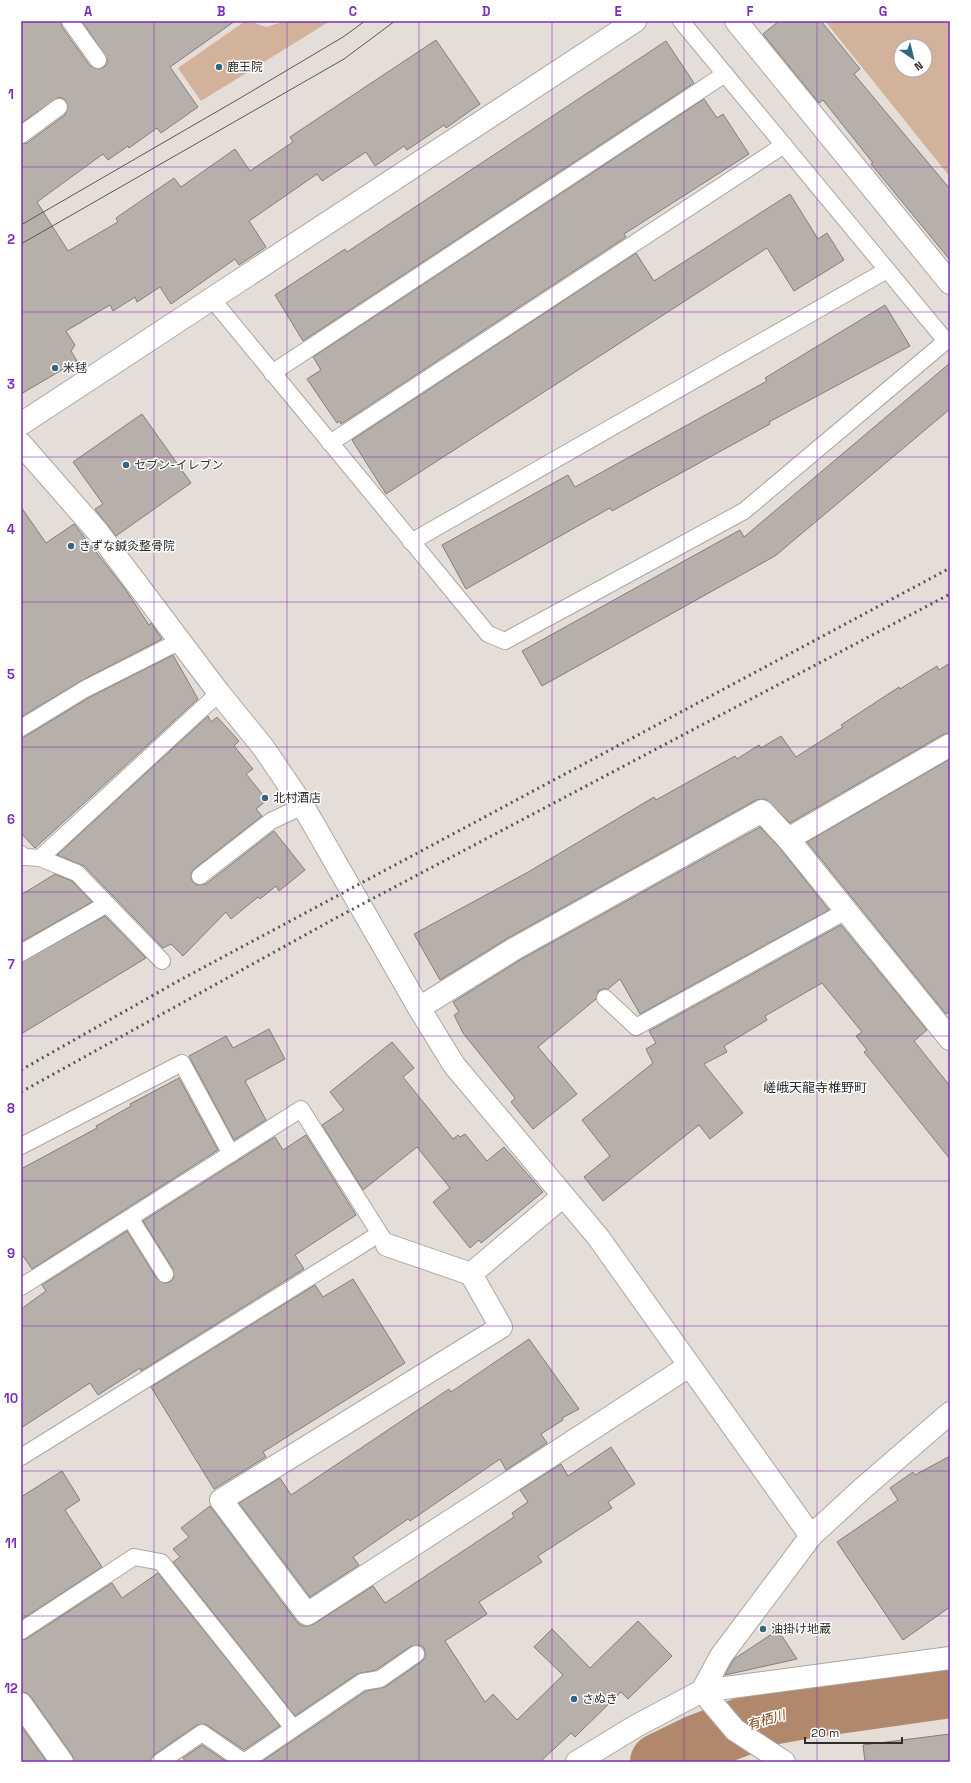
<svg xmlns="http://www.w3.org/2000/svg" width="971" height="1783" font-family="'Space Grotesk','Noto Sans JP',sans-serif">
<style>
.green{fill:#d3b29b;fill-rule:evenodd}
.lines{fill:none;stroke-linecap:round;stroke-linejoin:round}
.river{stroke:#b1886b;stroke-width:58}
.building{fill:#b6afaa;stroke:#847e79}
.service-casing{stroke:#ada6a1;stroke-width:18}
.minor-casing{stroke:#ada6a1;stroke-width:24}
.service{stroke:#fff;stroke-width:16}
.minor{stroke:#fff;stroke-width:22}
.tram{stroke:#5b5754;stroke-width:1}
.rail{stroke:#5b5754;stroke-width:3;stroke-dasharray:2 4;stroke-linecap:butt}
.grid{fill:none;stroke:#7b2cbf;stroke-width:1;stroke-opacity:0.55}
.poi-dot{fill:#356784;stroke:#fff;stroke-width:1.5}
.labels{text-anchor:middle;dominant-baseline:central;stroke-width:3;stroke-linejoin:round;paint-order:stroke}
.poi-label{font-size:12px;fill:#2f2c2a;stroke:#fff;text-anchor:start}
.neighbourhood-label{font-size:13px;fill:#332d2a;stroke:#fff}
.water-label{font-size:13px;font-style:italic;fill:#7c4517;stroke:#fff}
.neatline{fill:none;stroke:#7b2cbf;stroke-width:1.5}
.grid-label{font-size:13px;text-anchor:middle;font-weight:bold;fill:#7b2cbf}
</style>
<rect width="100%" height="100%" fill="#e4ddd8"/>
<g class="green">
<polygon points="286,21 330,21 201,101 178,68 244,22 255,23 266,27"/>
<path d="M825,21H950V177ZM901,46H925V70H901Z"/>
</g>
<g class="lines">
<polyline class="river" points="659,1762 696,1744 771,1716 816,1708 950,1689"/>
</g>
<g class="building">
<polygon points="21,21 61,21 62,27 90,66 99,69 104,67 107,64 107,59 82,21 235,21 170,67 198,107 161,133 157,128 129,148 128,146 108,160 103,154 37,202 68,251 118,222 116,218 174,178 181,187 235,149 250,171 293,142 290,137 436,40 480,104 446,128 444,125 407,150 404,146 375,166 366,152 322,181 317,174 249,221 266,247 239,265 235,259 171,304 160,287 137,302 135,297 113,311 110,305 66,331 75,345 71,351 77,361 21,394 21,144 27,143 65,115 68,106 66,101 62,98 58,98 21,123"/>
<polygon points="779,21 821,21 860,69 854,74 950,189 950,260 871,164 873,163 823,100 819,103 763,34"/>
<polygon points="666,41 694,83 303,341 275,295 345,249 347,252"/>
<polygon points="704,99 717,118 723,114 749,154 624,234 626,237 341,424 340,421 337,423 307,379 321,370 313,357"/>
<polygon points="790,194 818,239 827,233 844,260 794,291 767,248 386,494 352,440 636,253 654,281"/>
<polygon points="885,305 910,346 769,422 770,424 612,511 610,508 466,589 442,545 568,475 575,487 767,381 765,378"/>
<polygon points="950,363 950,409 775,556 542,686 522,651 740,530 744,537"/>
<polygon points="142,414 191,483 116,536 95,509 103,504 73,462"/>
<polygon points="21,507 46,543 74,524 125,589 149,625 151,623 162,639 81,681 21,717"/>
<polygon points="173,655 198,699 35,848 21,833 21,737 26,736 90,697"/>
<polygon points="950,663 950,733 944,734 790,823 767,800 762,799 756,800 508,938 440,980 414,934 530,871 654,797 656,800 735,756 737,759 759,745 761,748 781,736 796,757 843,727 841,725 899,687 900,689 937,666 939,670"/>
<polygon points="208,716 211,722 217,717 239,741 234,746 253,769 246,774 267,800 256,809 262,816 194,869 191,873 192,881 197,885 206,884 274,831 305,870 279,891 276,886 260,899 258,897 231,919 226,912 183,956 171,944 163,948 84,866 57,855"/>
<polygon points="950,759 950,1011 946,1014 807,842"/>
<polygon points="760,827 779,847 829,910 640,1014 620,979 608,989 603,989 598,991 596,999 538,1047 577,1094 533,1129 511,1102 515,1098 463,1033 454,1015 459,1012 453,1002 520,960"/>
<polygon points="55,874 72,881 92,902 21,942 21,895"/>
<polygon points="105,916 146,958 21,1034 21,962"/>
<polygon points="841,925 927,1030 914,1041 950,1086 950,1159 864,1052 867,1050 856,1036 862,1032 822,983 765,1016 767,1020 724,1046 727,1052 704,1064 743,1113 710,1139 699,1125 603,1201 584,1177 610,1156 582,1120 653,1063 646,1049 656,1043 649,1031"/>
<polygon points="269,1029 285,1059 245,1081 266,1120 234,1140 189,1056 226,1036 233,1048"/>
<polygon points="392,1042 414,1068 403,1077 453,1139 458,1135 460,1137 465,1134 487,1161 504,1147 543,1192 481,1243 479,1240 470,1248 433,1202 450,1188 417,1147 363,1190 322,1125 344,1110 330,1092"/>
<polygon points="179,1078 218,1150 32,1269 21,1253 21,1169 97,1128 96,1126 131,1106 130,1104"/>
<polygon points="306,1135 356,1215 295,1255 304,1269 141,1371 140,1368 98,1395 90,1383 21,1428 21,1309 46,1291 42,1285 127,1231 157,1279 165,1283 170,1282 174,1278 173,1269 143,1221 275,1137 283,1150"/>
<polygon points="353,1279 405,1363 263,1452 266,1457 214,1489 151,1387 315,1285 323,1297"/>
<polygon points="529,1339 579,1409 562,1418 563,1420 541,1434 547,1443 506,1470 500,1459 410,1521 408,1519 353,1557 359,1565 310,1597 239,1503 280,1478 291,1495 449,1389 451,1392"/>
<polygon points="611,1447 635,1484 608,1502 612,1508 538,1556 542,1562 479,1602 487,1614 445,1641 485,1702 493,1694 517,1720 563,1675 534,1647 552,1629 590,1668 638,1621 672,1656 628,1699 621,1692 575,1737 571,1733 540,1762 261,1762 366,1691 385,1687 421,1662 425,1658 425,1653 424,1648 420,1645 411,1646 376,1670 357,1674 295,1716 173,1562 180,1557 173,1549 189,1537 181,1528 210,1506 297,1622 302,1626 308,1626 314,1624 373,1586 385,1603 514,1517 512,1513 528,1502 520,1490 561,1464 568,1476"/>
<polygon points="950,1456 950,1607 903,1640 837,1542 898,1500 890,1488 913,1472 915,1475"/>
<polygon points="62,1471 80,1500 65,1510 102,1567 21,1620 21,1497"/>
<polygon points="158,1573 280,1726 244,1750 207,1725 202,1724 197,1725 155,1754 148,1762 74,1762 72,1755 31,1697 27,1693 21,1692 21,1640 26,1639 112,1583 122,1598"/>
<polygon points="778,1630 797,1659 725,1675 734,1659"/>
<polygon points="21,1726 47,1762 21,1762"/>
<polygon points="950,1734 950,1762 865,1762 863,1745"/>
<polygon points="202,1745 227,1762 186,1762 183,1758"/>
</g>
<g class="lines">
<defs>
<g id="service">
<polyline points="70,21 98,60"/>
<polyline points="21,135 59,107"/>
<polyline points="212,299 488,634 505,641 744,511 946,341 681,21"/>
<polyline points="272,373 725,74"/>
<polyline points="330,443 784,145"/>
<polyline points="411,542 887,270"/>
<polyline points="21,728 85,689 180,641"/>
<polyline points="21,854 24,857 40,858 77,873 162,961"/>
<polyline points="40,858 219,693"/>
<polyline points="200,876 271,821 303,806"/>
<polyline points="21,953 107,904"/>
<polyline points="605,998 636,1027 846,911"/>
<polyline points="21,1146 182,1063 231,1154"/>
<polyline points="130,1218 165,1274"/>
<polyline points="21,1287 301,1109 387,1245"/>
<polyline points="21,1457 379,1234"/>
<polyline points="21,1631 134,1557 161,1562 293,1728"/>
<polyline points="160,1762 202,1733 244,1762 362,1682 380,1679 416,1654"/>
</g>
<g id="minor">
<polyline points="736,21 950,283"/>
<polyline points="21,424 635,21"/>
<polyline points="21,444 97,531 219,693 263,747 303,806 419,1008 454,1065 598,1237 811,1536"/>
<polyline points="788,839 950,1039"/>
<polyline points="419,1008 514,949 762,811 788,839 950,745"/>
<polyline points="387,1245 471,1274 563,1196"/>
<polyline points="471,1274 501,1327 221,1500 307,1614 689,1366"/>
<polyline points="21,1704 62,1762"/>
<polyline points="577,1762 636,1726 702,1691 950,1658"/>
<polyline points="784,1762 735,1730 702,1691 721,1656 811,1536 862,1489 950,1413"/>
</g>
</defs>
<use href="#service" class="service-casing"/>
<use href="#minor" class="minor-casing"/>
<use href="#service" class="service"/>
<use href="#minor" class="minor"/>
<g class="tram">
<polyline points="21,225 242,97 343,37 365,21"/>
<polyline points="21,244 344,59 395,21"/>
</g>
<g class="rail">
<polyline points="21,1070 180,980 950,568"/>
<polyline points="21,1092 334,919 950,594"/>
</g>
</g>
<path class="grid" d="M154,21V1762M287,21V1762M419,21V1762M552,21V1762M684,21V1762M817,21V1762M21,167H950M21,312H950M21,457H950M21,602H950M21,747H950M21,892H950M21,1036H950M21,1181H950M21,1326H950M21,1471H950M21,1616H950"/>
<g class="poi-dot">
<circle cx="219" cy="67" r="4"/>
<circle cx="55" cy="368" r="4"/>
<circle cx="126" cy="465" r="4"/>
<circle cx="71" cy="546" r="4"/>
<circle cx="265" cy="798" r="4"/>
<circle cx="763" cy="1629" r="4"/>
<circle cx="574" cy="1699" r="4"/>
</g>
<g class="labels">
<g class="poi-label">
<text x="227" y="67">鹿王院</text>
<text x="63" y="368">米毬</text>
<text x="134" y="465">セブン-イレブン</text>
<text x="79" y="546">きずな鍼灸整骨院</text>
<text x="273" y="798">北村酒店</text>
<text x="771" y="1629">油掛け地蔵</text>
<text x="582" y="1699">さぬき</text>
</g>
<g class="neighbourhood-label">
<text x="815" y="1087">嵯峨天龍寺椎野町</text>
</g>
<g class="water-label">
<text transform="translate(766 1720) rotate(-16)">有栖川</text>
</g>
</g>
<rect width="971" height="1783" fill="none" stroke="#ffffff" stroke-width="44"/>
<g transform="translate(913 58) rotate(145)"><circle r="19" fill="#ffffff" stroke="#acabaa"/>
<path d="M0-3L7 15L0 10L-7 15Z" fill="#356784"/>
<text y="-6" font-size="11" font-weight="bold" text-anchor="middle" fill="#2f2c2a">N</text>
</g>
<path d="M805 1737v6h97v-6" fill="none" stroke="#2f2c2a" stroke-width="2"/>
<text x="811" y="1737" font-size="12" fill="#2f2c2a" stroke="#ffffff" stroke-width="3" paint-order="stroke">20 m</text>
<rect x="22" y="22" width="927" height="1739" class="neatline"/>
<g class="grid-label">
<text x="88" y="16">A</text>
<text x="221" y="16">B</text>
<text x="353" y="16">C</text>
<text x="486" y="16">D</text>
<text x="618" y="16">E</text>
<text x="750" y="16">F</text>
<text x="883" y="16">G</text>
<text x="11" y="99">1</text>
<text x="11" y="244">2</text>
<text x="11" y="389">3</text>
<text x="11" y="534">4</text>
<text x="11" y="679">5</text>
<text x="11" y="824">6</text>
<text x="11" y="969">7</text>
<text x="11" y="1113">8</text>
<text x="11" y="1258">9</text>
<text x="11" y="1403">10</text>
<text x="11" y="1548">11</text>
<text x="11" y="1693">12</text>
</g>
</svg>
